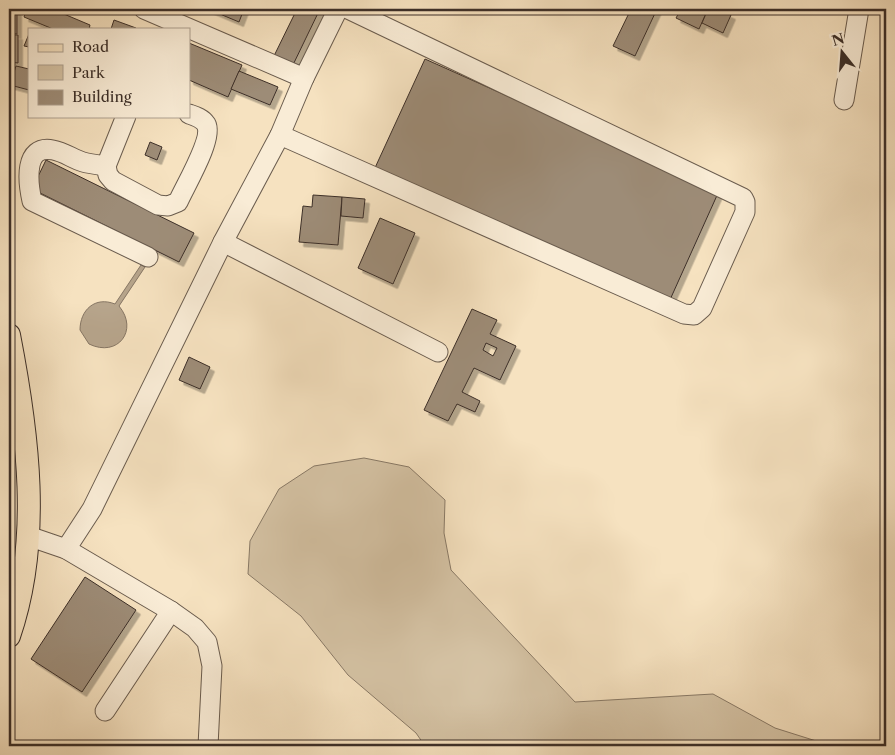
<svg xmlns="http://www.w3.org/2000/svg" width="895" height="755" font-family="'Libre Caslon Text',serif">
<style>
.green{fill:#d6c4a6;stroke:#897a67}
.water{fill:#b7a58c;stroke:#867664}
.building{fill:#9d8c77;stroke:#3c2f28;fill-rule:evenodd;filter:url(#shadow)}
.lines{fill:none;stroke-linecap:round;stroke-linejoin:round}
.minor-casing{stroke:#6a5c4e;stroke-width:21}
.major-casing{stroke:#3c2f28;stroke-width:24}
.minor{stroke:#f9ecd6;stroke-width:19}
.major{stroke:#f6e2c0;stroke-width:22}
</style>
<defs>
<filter id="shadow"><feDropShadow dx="4.5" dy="4.5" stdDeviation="0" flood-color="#0004"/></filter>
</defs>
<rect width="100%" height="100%" fill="#f6e2c0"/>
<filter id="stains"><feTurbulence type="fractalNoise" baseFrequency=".004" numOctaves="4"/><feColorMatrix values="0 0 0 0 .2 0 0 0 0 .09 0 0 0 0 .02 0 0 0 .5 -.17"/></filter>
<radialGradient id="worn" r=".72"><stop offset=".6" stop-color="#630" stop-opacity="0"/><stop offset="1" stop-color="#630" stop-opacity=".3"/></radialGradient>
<polygon class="green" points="364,458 409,467 445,500 444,533 451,570 575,702 713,694 775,728 832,746 425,746 416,733 348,675 301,616 248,574 250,541 279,489 314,466"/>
<path class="water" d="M141,265L145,267L119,306C139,330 118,358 89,344L80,330C80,310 95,296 115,304Z"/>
<g class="building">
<polygon points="9,9 17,11 17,34 9,33"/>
<polygon points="27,9 52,9 90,25 89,29 53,29 24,17"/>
<polygon points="208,9 244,9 239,22"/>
<polygon points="297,9 320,9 291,69 272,60"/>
<polygon points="631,9 657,9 635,56 613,46"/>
<polygon points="681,9 708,9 699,29 676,18"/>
<polygon points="708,9 717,9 731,15 723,33 702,23"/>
<polygon points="114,20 136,28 135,29 111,29"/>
<polygon points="29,34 29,47 24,46"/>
<polygon points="9,35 18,35 18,63 9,62"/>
<polygon points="189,43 242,65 228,97 189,80"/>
<polygon points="425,59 719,191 669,302 374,170"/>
<polygon points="16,66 29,69 29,90 10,85"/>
<polygon points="239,71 278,87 270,105 231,89"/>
<polygon points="150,142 162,147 157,160 145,155"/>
<polygon points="46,160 194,233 179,262 32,189"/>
<polygon points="313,195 342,197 338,245 299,242 303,206 312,207"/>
<polygon points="342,197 365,199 363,218 341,216"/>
<polygon points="380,218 415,233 393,284 358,268"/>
<path d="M472,309L497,320L490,334L516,346L500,380L474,368L462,392L480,401L475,412L457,404L448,421L424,410ZM486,343L497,348L493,356L483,350Z"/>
<polygon points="189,357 210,367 200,389 179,380"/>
<polygon points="85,577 136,610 82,692 31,659"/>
</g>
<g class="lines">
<defs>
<g id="minor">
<polyline points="144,9 304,78"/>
<polyline points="844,100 859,9"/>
<path d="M126,116L106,166L108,175L113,181L158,205L168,206L178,202C185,186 214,138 206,124C202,118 195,116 189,114"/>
<polyline points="280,135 684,314 694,315 702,308 745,212 745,202 743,198 348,9"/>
<path d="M106,166C99,165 90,164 83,162C73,159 64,152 53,150C23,144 28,183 32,201L148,257"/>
<polyline points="223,242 438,352"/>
<polyline points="28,536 66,549 171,611 195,628 207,642 212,666 208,746"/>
<polyline points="66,549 92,509 223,242 280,135 304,78 338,9"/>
<polyline points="105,711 171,611"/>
</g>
<path id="major" d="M9,335C28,433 42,540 9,636"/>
</defs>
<use href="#minor" class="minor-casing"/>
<use href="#major" class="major-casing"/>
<use href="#minor" class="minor"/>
<use href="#major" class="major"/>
</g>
<rect width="895" height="755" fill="none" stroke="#f6e2c0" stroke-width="30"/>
<rect x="10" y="10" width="875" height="735" fill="none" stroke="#3c2f28" stroke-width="2.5"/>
<rect x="15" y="15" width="865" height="725" fill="none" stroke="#3c2f28"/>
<rect x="28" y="28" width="162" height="90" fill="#f9ecd6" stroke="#ada090"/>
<rect x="38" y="44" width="25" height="8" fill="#f6e2c0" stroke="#ada090"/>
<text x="72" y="52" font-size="15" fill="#3c2f28">Road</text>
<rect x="38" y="65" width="25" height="15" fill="#d6c4a6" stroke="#ada090"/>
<text x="72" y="78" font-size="15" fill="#3c2f28">Park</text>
<rect x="38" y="90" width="25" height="15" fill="#9d8c77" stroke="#ada090"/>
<text x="72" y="102" font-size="15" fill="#3c2f28">Building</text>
<g transform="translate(842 52) rotate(343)" stroke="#f9ecd6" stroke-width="4" paint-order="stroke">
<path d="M0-4L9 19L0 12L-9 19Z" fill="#3c2f28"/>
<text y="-8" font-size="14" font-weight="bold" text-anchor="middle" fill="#3c2f28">N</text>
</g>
<rect width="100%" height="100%" filter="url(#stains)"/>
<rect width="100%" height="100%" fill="url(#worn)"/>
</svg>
